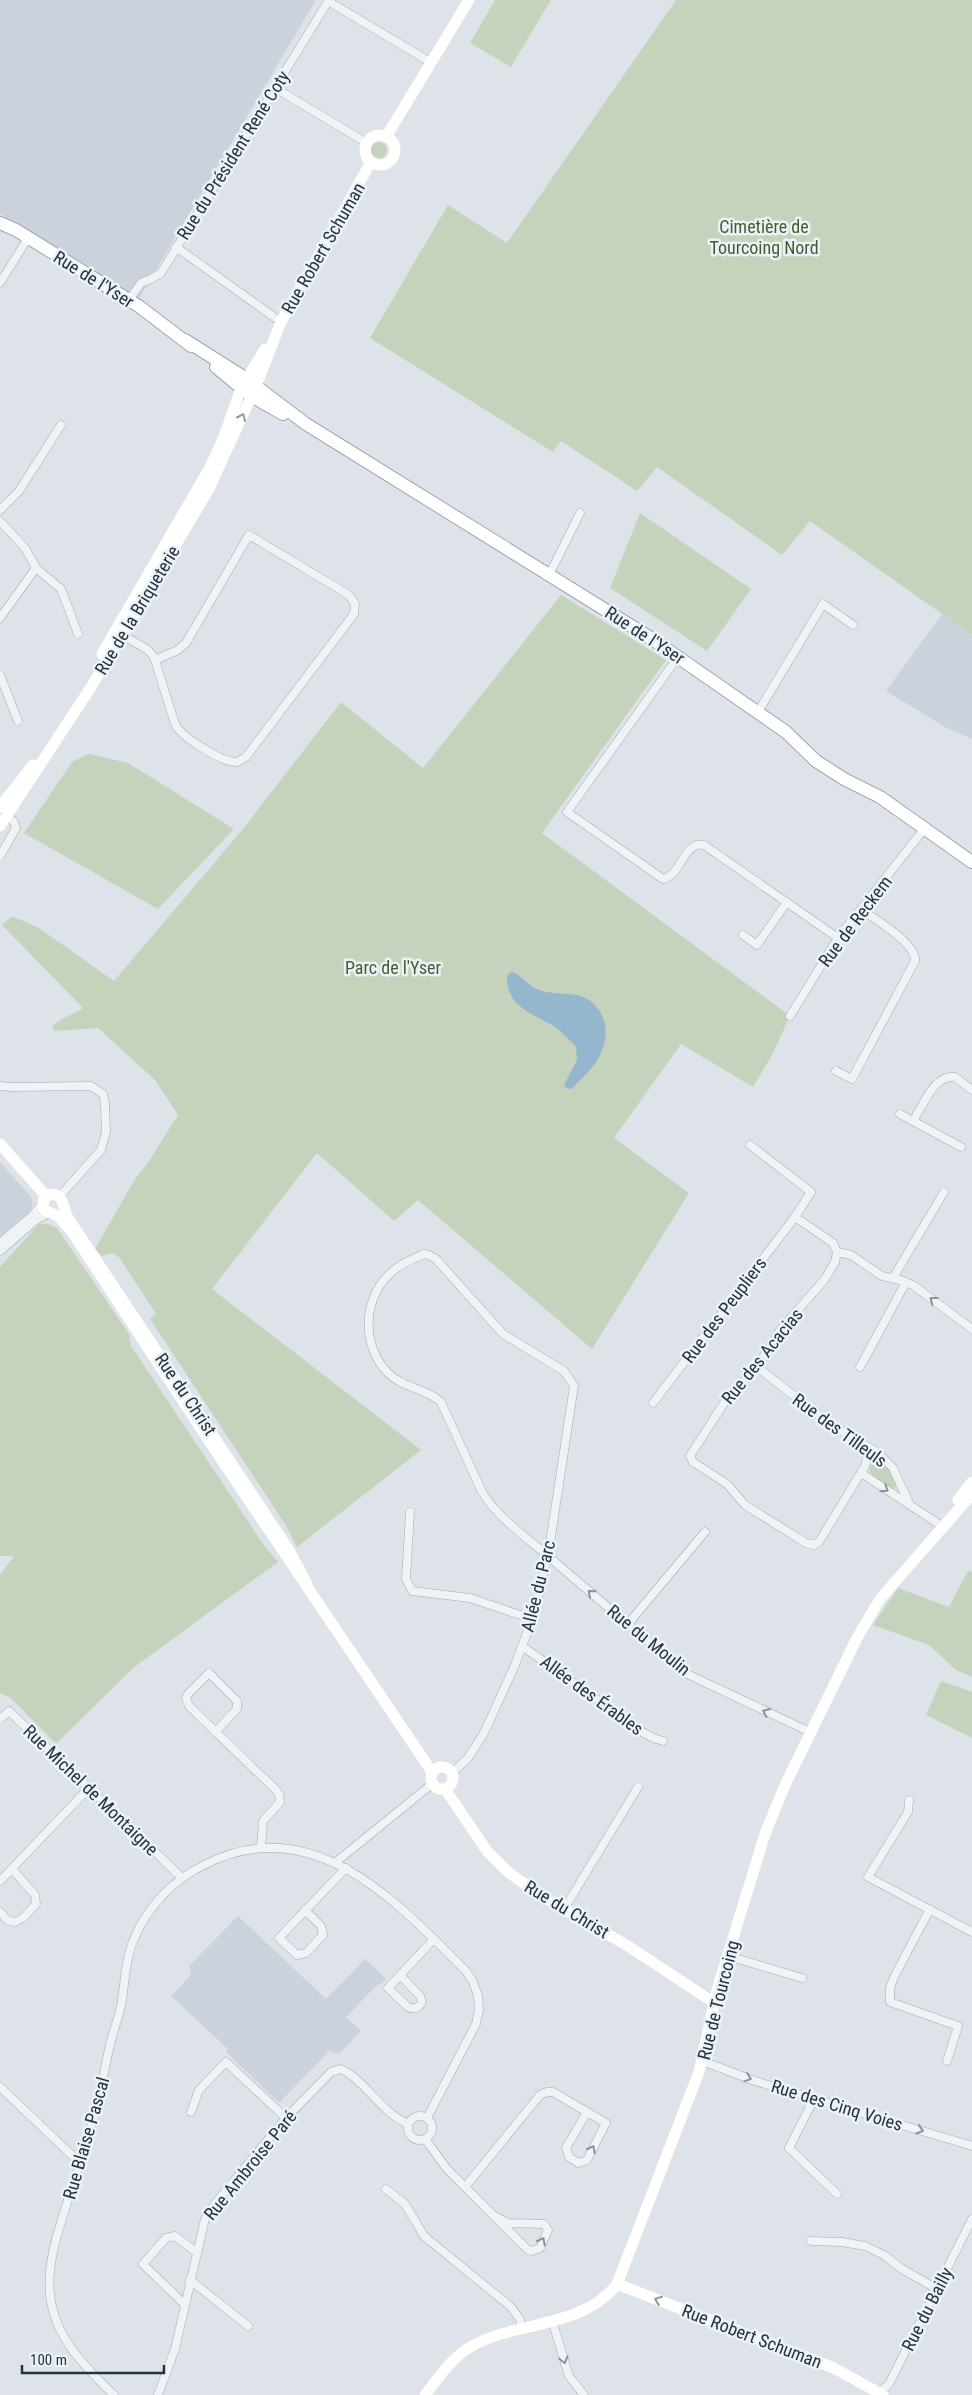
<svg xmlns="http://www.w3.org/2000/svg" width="972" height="2395" font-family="'Roboto Condensed',sans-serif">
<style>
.built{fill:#cbd2db}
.green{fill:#c5d3bd}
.water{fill:#94b7cd}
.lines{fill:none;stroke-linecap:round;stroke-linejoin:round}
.street-casing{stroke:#a2aab3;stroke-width:9}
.primary-casing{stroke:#9ba9b5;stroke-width:14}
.street{stroke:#f0f3f6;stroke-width:8}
.secondary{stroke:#fff;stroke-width:11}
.primary{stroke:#fff;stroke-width:12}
.oneway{stroke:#9298a0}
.oneway2{stroke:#8a929c}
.labels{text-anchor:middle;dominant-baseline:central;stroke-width:5;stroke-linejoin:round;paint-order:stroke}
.street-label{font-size:18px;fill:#253241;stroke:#ecf2f6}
.park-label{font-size:18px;fill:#3f5e31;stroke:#ecf2f6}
</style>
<rect width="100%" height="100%" fill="#dde3e8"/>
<g class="built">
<polygon points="0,0 316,0 137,302 0,214"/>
<polygon points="942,614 972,635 972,739 945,727 886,691"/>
<polygon points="0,1162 31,1197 33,1204 30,1211 0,1236"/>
<polygon points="238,1916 326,1999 365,1959 386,1979 380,1985 378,1984 346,2017 361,2031 339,2054 336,2052 333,2054 330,2050 279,2103 226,2052 228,2049 171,1996 191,1975 189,1966"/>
</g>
<g class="green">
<polygon points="495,0 551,0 511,67 470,43"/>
<polygon points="676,0 972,0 972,635 810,521 782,555 657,467 637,491 561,441 553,452 370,338 448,205 507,243"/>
<circle cx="379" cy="150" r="8"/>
<polygon points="640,513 751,589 707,651 610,588"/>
<polygon points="561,595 666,660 542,833 790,1016 773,1053 753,1087 681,1044 614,1138 689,1193 592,1349 418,1200 394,1221 317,1153 212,1289 421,1450 297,1547 285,1524 150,1319 156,1314 119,1257 112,1253 102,1256 95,1249 135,1179 147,1164 178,1115 155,1080 98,1028 54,1031 52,1025 83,1008 2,925 12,916 39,928 114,981 243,829 341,702 423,768"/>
<polygon points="89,754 128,763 234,829 158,909 24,833 72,762"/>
<polygon points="39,1224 48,1224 57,1228 129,1334 131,1346 263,1544 278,1562 133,1668 56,1744 11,1698 0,1693 0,1575 14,1556 0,1556 0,1267"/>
<polygon points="874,1458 878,1458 888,1466 897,1485 894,1489 876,1479 870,1472 870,1467"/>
<polygon points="968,1571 972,1572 972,1677 956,1670 929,1645 873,1625 898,1588 949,1607"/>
<polygon points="941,1681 972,1692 972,1738 926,1715"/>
</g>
<path class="water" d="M511,972C519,972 529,988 542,991C553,994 565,993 577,995C605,1002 613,1033 599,1057C593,1069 581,1078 572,1089L566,1088L564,1085L577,1060L576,1047C569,1039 561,1031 552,1025C531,1013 506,1006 507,976Z"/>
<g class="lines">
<defs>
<g id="street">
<polyline points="328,1 432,63"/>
<polyline points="275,88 367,143"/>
<polyline points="176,247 281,322"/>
<polyline points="0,283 28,238"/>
<polyline points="129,300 141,283 151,279 161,273 329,0"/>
<polyline points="0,510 19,491 61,425"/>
<polyline points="0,521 25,548 36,568 0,618"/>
<polyline points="36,568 61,589 78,634"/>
<polyline points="549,575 580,513"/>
<path d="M119,633L148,650L154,657L175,724C181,737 223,763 237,762L246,757L354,614L355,604L349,595L249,535L186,643L178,650L155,660"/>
<path d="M678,657L567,812L663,879C681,876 684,840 704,845L838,938"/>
<polyline points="0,675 18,721"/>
<polyline points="758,712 823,604 853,625"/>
<polyline points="0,856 16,828 14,822 7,816"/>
<polyline points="743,935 757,945 787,902"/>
<polyline points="790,1016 838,938 925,828"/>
<path d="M836,1071L852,1079L915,961C917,944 875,919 862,910"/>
<polyline points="0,1086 11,1087 91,1086 103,1094 105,1104 106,1132 101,1150 59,1197"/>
<polyline points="900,1114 961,1147"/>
<path d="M913,1121C923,1106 934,1074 955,1077L972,1090"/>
<polyline points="750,1145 811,1192 795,1217 833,1243 837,1252"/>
<polyline points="0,1243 33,1215 43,1202"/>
<polyline points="0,1251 36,1220 49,1213"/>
<polyline points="837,1252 835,1262 825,1279 781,1329 757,1367 724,1403 690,1456 693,1462 727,1484 745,1505 806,1543 814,1545 819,1542 865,1466 868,1454 864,1445"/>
<polyline points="837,1252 851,1255 882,1276 900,1280 913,1285 972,1329"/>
<polyline points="893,1278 944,1192"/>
<polyline points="757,1367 829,1423 878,1453 893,1468 909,1503"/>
<polyline points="860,1367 906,1282"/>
<polyline points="653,1403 795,1217"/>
<polyline points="861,1473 942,1526"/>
<polyline points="410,1512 406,1579 412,1591 470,1598 532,1619"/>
<polyline points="627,1625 705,1532"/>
<polyline points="522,1646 644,1733 653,1738 663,1741"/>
<polyline points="0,1719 9,1711 182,1878"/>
<polyline points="215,1732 237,1709 237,1701 209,1673 188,1694 186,1698 189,1706 275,1789 279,1794 280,1802 263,1821 261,1848"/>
<path d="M452,1773L468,1758L484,1733L515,1665L532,1619L548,1556L574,1386L564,1371L503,1334L436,1259L429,1255L424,1254C413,1259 402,1263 393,1271C363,1295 360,1345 388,1373C403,1388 425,1388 441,1402L482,1492C499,1520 532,1541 556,1563L685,1673L810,1732"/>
<polyline points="909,1800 908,1812 868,1877 972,1932"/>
<polyline points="336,1862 432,1784"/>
<polyline points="0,1881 88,1789"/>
<polyline points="564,1909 638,1787"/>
<polyline points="930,1909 894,1977 890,1988 890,2002 958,2026 947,2061"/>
<polyline points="305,1910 321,1926 323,1935 306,1953 297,1955 279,1938 346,1868"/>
<polyline points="0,1912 7,1920 15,1922 23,1918 36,1904 35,1895 12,1869"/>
<polyline points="728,1956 802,1978"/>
<path d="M400,1975L420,1996L422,2002C419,2008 414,2010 408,2007L388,1988L434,1939"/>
<polyline points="702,2061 755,2081 972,2146"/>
<polyline points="0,2087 80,2163"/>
<polyline points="814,2099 789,2148 837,2194"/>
<polyline points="191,2112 199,2090 226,2062 286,2118"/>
<circle cx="420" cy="2128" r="12"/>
<polyline points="425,2139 447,2169 528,2250 532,2251 540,2248 548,2230 544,2224 508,2223 495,2216"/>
<polyline points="465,2187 540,2095 547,2092 553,2092 606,2123 587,2160 578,2163 569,2157 566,2148 587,2112"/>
<polyline points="386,2189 405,2204 424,2236 511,2307 519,2318 523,2328"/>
<polyline points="811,2241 842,2242 865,2246 884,2255 902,2269 937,2289"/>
<polyline points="190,2280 248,2326"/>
<polyline points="185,2305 143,2264 166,2238 175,2236 196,2252"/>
<polyline points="552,2320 569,2376 584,2395"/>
<polyline points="878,2394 889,2384 972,2219"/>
<path d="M114,2395C84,2366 55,2338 50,2295C47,2264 57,2235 66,2206C77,2172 89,2137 98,2102C102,2085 105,2067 109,2049C112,2034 118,2020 121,2006C125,1984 125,1959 134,1939C147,1907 173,1880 204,1865C312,1809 396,1901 466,1971L473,1982L478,1996L479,2010L476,2024L427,2118"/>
<path d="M158,2395L175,2349L205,2219L214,2205L286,2118L331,2072L340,2069C363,2077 380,2112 408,2124"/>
</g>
<g id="primary">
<polyline points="0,223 16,230 140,307 191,346"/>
<polyline points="185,340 245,378 306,424 649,637 786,732 816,761 844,779 880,797 972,862"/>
<polyline points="216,367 251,396 283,414"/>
</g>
</defs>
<use href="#street" class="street-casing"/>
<use href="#primary" class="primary-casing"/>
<use href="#street" class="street"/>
<g class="secondary">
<circle cx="380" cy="150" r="15"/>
<polyline points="386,137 469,0"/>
<polyline points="102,654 209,469 223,439 241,388 265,349"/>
<polyline points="0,807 33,765"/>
<polyline points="0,826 91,687 209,489 256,386 281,322 371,162"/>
<polyline points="0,1144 46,1196"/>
<polyline points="958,1500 972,1482"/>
<path d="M307,1584L289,1550L68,1218C63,1207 63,1191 48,1195L43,1202L44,1210L58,1216L72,1232L221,1459L432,1772"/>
<circle cx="442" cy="1778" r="11"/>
<polyline points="445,1789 487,1851 508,1872 543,1897 628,1946 713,2002"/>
<polyline points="617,2284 834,2368 883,2395"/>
<path d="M425,2395C438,2378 452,2357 472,2346C516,2321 584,2328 617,2284L699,2072L717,1990L765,1834L785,1785L858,1636L880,1599L972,1494"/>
</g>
<use href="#primary" class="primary"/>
</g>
<defs><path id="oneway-chevron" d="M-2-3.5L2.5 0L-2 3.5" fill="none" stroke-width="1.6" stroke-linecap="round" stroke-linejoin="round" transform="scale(1.25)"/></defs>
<g class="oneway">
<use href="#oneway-chevron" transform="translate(242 417) rotate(-66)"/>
<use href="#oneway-chevron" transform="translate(658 2300) rotate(-159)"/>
</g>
<g class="oneway2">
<use href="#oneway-chevron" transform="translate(933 1300) rotate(-143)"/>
<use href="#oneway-chevron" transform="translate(885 1489) rotate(33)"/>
<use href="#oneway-chevron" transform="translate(591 1593) rotate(-139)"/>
<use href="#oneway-chevron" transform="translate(766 1712) rotate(-156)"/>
<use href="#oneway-chevron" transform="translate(748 2078) rotate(19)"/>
<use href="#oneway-chevron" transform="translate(920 2130) rotate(17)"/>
<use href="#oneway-chevron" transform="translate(592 2149) rotate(-63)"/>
<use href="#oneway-chevron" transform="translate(542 2241) rotate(-63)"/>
<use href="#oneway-chevron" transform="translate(564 2360) rotate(74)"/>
</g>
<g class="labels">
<g class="street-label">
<text transform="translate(233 155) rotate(-58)">Rue du Président René Coty</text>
<text transform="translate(323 248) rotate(-60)">Rue Robert Schuman</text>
<text transform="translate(94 279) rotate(32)">Rue de l'Yser</text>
<text transform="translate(137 610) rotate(-59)">Rue de la Briqueterie</text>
<text transform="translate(645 635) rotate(33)">Rue de l'Yser</text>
<text transform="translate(855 921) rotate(-53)">Rue de Reckem</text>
<text transform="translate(724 1310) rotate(-53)">Rue des Peupliers</text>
<text transform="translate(762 1356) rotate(-51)">Rue des Acacias</text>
<text transform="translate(186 1394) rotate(56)">Rue du Christ</text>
<text transform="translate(840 1430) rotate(36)">Rue des Tilleuls</text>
<text transform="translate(538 1586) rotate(-76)">Allée du Parc</text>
<text transform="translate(649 1640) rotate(39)">Rue du Moulin</text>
<text transform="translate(592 1695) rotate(36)">Allée des Érables</text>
<text transform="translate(91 1790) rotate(44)">Rue Michel de Montaigne</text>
<text transform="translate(567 1909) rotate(31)">Rue du Christ</text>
<text transform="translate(718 2000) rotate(-76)">Rue de Tourcoing</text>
<text transform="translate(837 2105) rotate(17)">Rue des Cinq Voies</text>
<text transform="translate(86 2138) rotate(-74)">Rue Blaise Pascal</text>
<text transform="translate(250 2165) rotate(-51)">Rue Ambroise Paré</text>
<text transform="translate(927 2309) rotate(-63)">Rue du Bailly</text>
<text transform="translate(752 2336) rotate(21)">Rue Robert Schuman</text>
</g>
<g class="park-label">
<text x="764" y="226">Cimetière de<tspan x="764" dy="21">Tourcoing Nord</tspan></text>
<text x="393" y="967">Parc de l'Yser</text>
</g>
</g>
<path d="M22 2365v8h142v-8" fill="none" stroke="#253241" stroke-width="2.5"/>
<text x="30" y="2365" font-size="15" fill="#253241" stroke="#ecf2f6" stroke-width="4" paint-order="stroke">100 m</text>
</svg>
